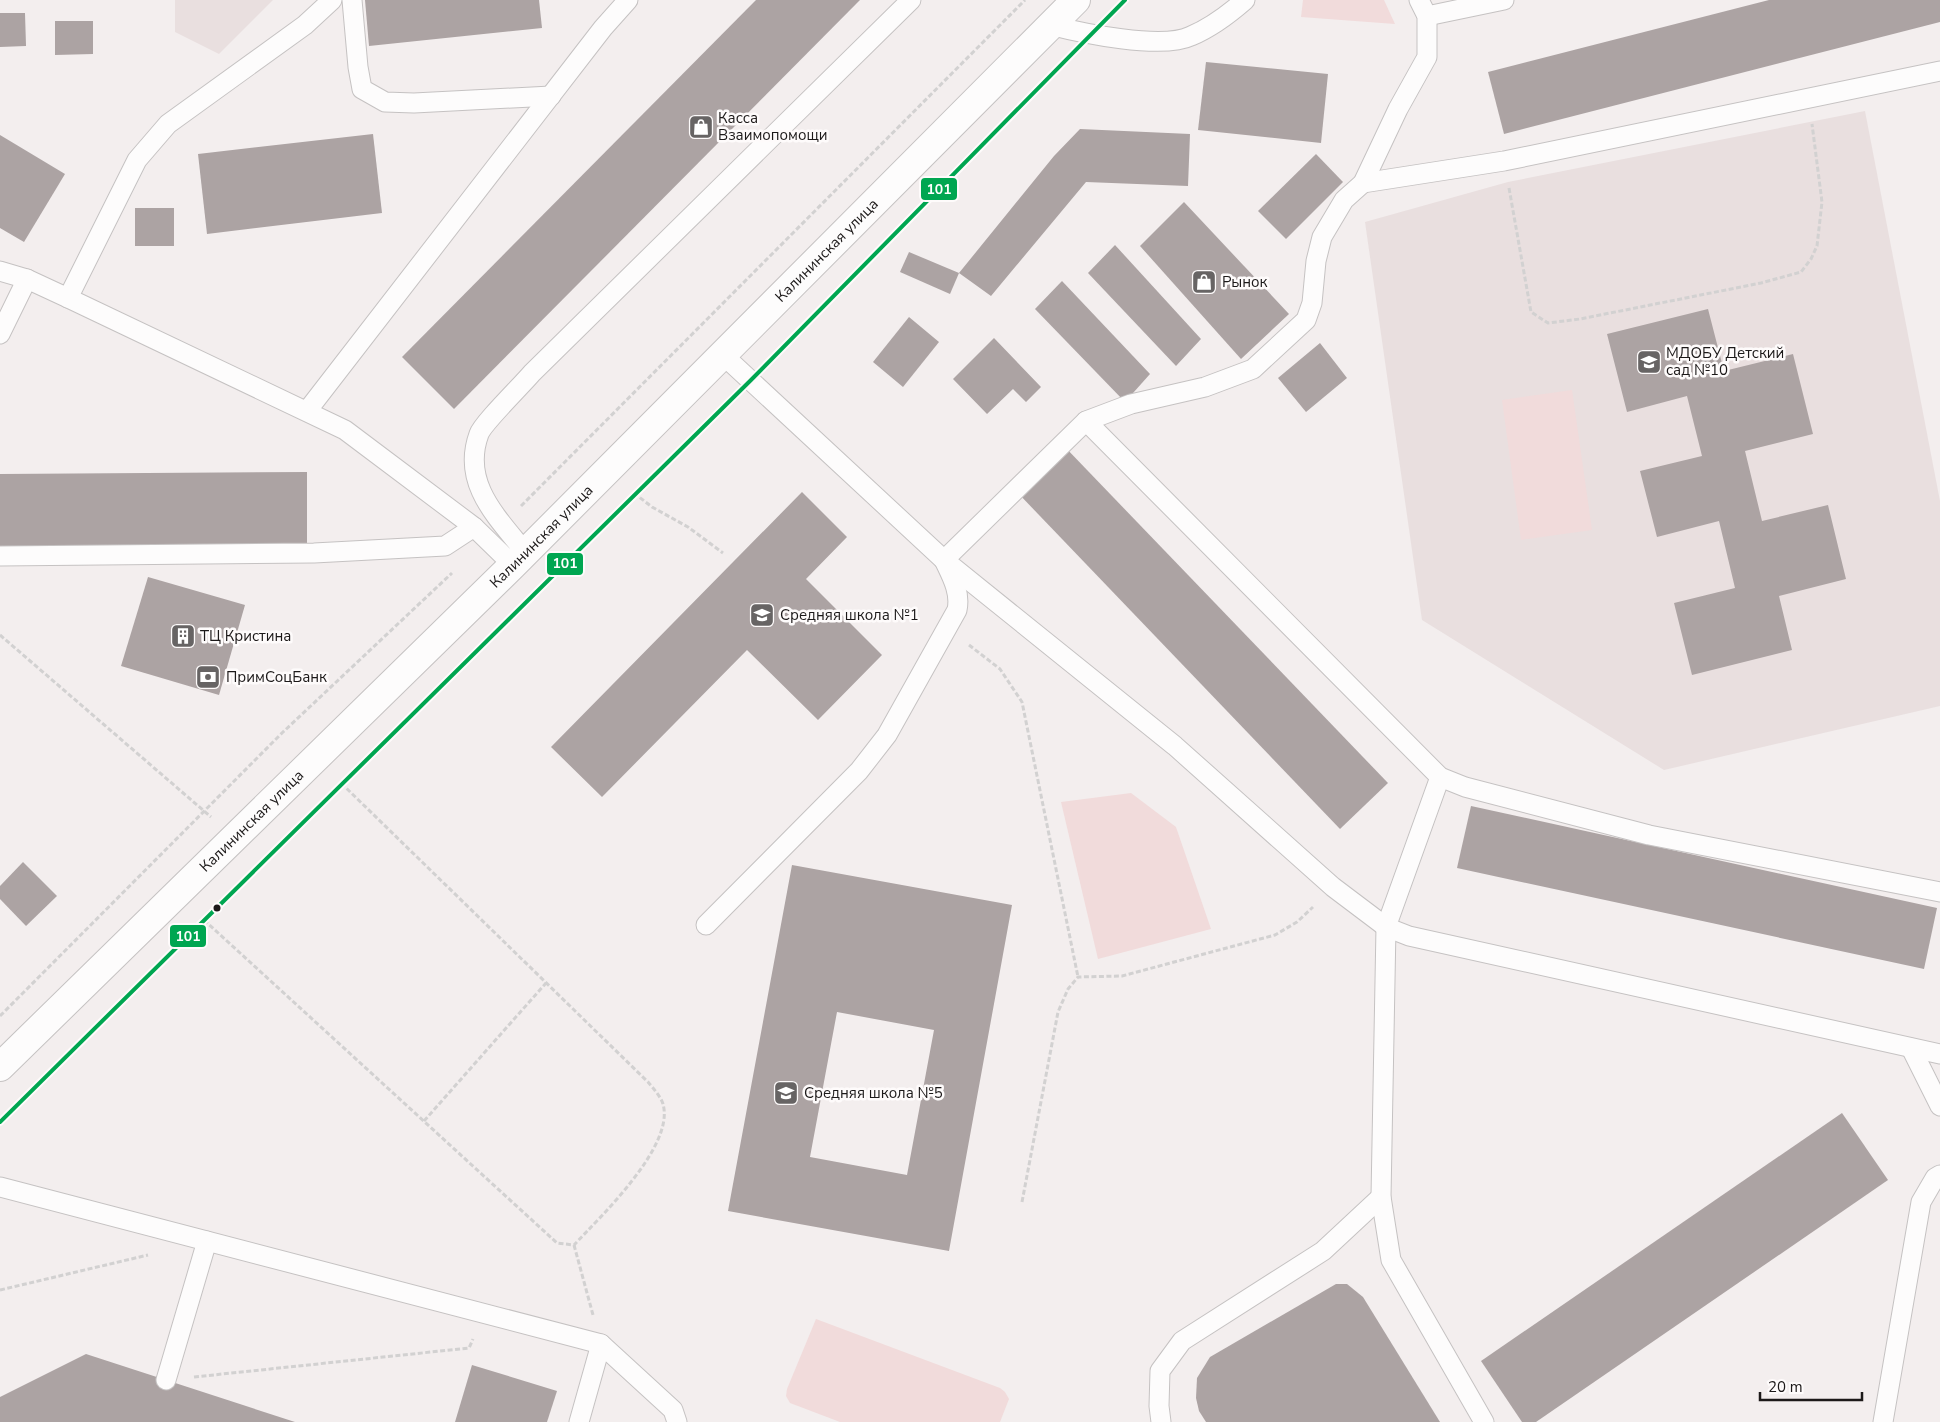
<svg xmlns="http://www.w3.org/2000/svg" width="1940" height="1422" font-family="'Nunito Sans',sans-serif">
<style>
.built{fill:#e9dfdf}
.green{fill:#f1dbdb}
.building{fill:#aca3a3;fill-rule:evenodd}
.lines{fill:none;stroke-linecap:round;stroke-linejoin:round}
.service-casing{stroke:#c5c2c2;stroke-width:21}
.secondary-casing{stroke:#c5c2c2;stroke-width:30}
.path{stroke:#d2d1d1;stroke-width:3;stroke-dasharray:5 2.5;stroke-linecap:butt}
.service{stroke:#fdfcfc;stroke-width:19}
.secondary{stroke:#fdfcfc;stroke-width:28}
.bus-1-casing{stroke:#fefbfb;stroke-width:8}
.bus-1{stroke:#00a651;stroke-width:4}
.bus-dot{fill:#1c1919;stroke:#fefbfb;stroke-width:2}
.labels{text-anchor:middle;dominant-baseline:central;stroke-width:5;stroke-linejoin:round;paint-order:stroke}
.poi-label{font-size:15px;fill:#1c1919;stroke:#fefbfb;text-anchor:start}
.street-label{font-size:15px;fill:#1c1919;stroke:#fefbfb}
.line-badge{stroke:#fefbfb;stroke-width:2}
.badge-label{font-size:14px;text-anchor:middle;font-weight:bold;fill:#fff}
</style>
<rect width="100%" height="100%" fill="#f3eeee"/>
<g class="built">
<polygon points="175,0 273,0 219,54 175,32"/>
<polygon points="1865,111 1940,501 1940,706 1664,770 1422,620 1365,222 1508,182"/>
</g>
<g class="green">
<polygon points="1303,0 1384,0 1395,24 1301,17"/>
<polygon points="1572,390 1592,530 1521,540 1502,400"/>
<polygon points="1131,793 1176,827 1211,929 1098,959 1061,802"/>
<polygon points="816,1319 1000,1388 1005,1392 1009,1399 1000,1422 840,1422 790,1403 786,1396 787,1389"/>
</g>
<g class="building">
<polygon points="365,0 539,0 542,28 369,46"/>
<polygon points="756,0 860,0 454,409 402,357"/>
<polygon points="1769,0 1940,0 1940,22 1504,134 1488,72"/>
<polygon points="0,13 25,13 26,46 0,47"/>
<polygon points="55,21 93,21 93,54 55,55"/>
<polygon points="1206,62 1328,74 1321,143 1198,130"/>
<polygon points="1080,129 1190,134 1188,186 1086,182 991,296 959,273 1054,156"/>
<polygon points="373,134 382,213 207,234 198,154"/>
<polygon points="0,135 65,174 24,242 0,228"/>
<polygon points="1316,154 1343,182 1286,239 1258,211"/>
<polygon points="1184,202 1289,314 1241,359 1140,246"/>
<rect x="135" y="208" width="39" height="38"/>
<polygon points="1115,245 1201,339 1176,366 1088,273"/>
<polygon points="909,252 959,273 950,294 900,272"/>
<polygon points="1062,281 1150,374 1125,402 1035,309"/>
<polygon points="1708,309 1724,371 1793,354 1813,434 1745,451 1762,521 1828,505 1846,579 1779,596 1792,650 1692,675 1674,603 1735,588 1719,521 1657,537 1640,471 1702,456 1687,396 1627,412 1607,334"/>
<polygon points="909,317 939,342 903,387 873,362"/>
<polygon points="994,338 1041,387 1026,402 1013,389 987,414 953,379"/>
<polygon points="1320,343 1347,378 1306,412 1278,378"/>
<polygon points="1063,445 1388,783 1340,829 1016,491"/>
<polygon points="307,472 307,546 0,548 0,474"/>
<polygon points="802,492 847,537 806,579 882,655 818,720 747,650 602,797 551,747"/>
<polygon points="148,577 245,605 219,695 121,666"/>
<polygon points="1471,806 1937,908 1924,969 1457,868"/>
<polygon points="23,862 57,896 26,926 0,899 0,886"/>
<path d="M792,865L1012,905L949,1251L728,1211ZM837,1012L934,1030L907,1175L810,1157Z"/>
<polygon points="1842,1113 1888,1180 1536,1422 1522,1422 1481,1361"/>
<polygon points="1336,1284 1347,1284 1363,1297 1440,1422 1206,1422 1199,1411 1196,1398 1197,1378 1210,1357"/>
<polygon points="86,1354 295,1422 0,1422 0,1397"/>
<polygon points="472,1365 557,1391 547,1422 455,1422"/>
</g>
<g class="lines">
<defs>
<g id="service">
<polyline points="352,0 358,67 362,89 385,102 414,103 551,96"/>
<polyline points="1427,16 1504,0"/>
<path d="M1050,25C1081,33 1162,50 1191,36C1210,28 1229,14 1245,0"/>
<polyline points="1363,183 1504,161 1940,71"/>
<polyline points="0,271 27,279 68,298 345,430 474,527 513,565"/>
<polyline points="68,298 137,160 168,124 305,25 332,0"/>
<polyline points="0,334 27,279"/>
<polyline points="722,354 944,560 1175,746 1333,887 1386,927 1409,936 1940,1054"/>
<polyline points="307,411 603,28 628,0"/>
<polyline points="1086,421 1440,777 1465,787 1649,835 1940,892"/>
<path d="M525,552C497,517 461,483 479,434C483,423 522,385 532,373L911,0"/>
<polyline points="0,556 314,553 445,546 474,527"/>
<polyline points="1440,777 1386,927 1381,1197 1391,1260 1484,1422"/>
<path d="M706,925L859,771L887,735L957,610C961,592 951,575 944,560L1086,421L1131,404L1205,387L1253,369L1306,320L1312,303L1316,261L1322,237L1344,200L1363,183L1398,109L1427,57V16L1419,0"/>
<polyline points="1911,1048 1940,1106"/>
<polyline points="0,1187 601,1344 673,1410 677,1422"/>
<polyline points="166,1380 207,1241"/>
<polyline points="579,1422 601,1344"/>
<polyline points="1161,1422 1159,1406 1160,1371 1182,1341 1323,1251 1381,1197"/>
<polyline points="1883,1422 1921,1202 1935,1178 1940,1175"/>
</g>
<g id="secondary">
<path id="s1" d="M0,1067L513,565L1076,0"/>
</g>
</defs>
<use href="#service" class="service-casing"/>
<use href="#secondary" class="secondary-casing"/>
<g class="path">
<polyline points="1115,10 1125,0"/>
<polyline points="1509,188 1531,312 1548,323 1580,319 1761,283 1801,272 1811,259 1817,246 1822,202 1812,124"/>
<polyline points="770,361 1069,58"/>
<polyline points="634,493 652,507 688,527 723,553"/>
<polyline points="521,506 1025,0"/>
<polyline points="0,635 211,817"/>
<polyline points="969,645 1000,669 1022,702 1078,977"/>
<path d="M204,920L557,1243L574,1245C601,1216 675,1146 663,1104C661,1097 653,1088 648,1082L341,783"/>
<polyline points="0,1016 282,733 452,573"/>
<polyline points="424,1121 546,983"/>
<polyline points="0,1122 731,399"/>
<polyline points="1022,1202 1058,1012 1068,989 1078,977 1122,976 1275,935 1297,922 1313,907"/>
<polyline points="574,1245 593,1315"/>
<polyline points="0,1290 148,1255"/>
<polyline points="194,1377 469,1348 473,1339"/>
</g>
<use href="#service" class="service"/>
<use href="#secondary" class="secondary"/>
<defs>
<polyline id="bus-1" points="0,1122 751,380 1125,0"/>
</defs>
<use href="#bus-1" class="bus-1-casing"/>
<use href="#bus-1" class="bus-1"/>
</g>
<defs>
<symbol id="shop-square" viewBox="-11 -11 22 22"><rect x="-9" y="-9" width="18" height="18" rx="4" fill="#676464" stroke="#fefbfb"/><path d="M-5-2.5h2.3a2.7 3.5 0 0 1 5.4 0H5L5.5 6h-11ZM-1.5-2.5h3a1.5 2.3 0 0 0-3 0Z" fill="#fff"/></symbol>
<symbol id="school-square" viewBox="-11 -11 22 22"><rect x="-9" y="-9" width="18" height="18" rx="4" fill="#676464" stroke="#fefbfb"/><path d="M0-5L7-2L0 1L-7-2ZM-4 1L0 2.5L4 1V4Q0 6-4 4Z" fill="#fff"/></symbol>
<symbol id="building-square" viewBox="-11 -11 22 22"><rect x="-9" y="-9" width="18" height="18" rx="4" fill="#676464" stroke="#fefbfb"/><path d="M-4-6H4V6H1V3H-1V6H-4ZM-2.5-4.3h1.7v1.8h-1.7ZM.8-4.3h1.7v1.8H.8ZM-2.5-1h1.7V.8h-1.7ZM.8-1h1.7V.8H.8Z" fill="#fff"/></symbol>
<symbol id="bank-square" viewBox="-11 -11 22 22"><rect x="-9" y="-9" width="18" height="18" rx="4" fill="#676464" stroke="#fefbfb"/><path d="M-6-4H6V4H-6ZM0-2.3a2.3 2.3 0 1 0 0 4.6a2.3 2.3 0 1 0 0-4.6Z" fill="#fff"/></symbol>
</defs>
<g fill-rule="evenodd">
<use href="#shop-square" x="687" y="113" width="28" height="28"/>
<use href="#shop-square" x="1190" y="268" width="28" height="28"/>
<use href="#school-square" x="1635" y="348" width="28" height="28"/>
<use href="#school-square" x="748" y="601" width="28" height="28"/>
<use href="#building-square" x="169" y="622" width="28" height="28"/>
<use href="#bank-square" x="194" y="663" width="28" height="28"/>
<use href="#school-square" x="772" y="1079" width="28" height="28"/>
</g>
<circle class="bus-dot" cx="217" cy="908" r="4.5"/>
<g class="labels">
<g class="poi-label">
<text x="718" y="118">Касса<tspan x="718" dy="17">Взаимопомощи</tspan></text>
<text x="1222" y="282">Рынок</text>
<text x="1666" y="353">МДОБУ Детский<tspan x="1666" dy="17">сад №10</tspan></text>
<text x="780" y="615">Средняя школа №1</text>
<text x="200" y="636">ТЦ Кристина</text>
<text x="226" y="677">ПримСоцБанк</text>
<text x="804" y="1093">Средняя школа №5</text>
</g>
<g class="street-label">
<text stroke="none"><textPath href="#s1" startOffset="1162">Калининская улица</textPath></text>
<text stroke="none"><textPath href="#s1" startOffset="758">Калининская улица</textPath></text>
<text stroke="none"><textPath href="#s1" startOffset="352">Калининская улица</textPath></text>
</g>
</g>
<g class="line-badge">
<rect x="920" y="177" width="38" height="24" rx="5" fill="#00a651"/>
<rect x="546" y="552" width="38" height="24" rx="5" fill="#00a651"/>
<rect x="169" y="924" width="38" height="24" rx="5" fill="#00a651"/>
</g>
<g class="badge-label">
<text x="939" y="194">101</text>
<text x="565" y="568">101</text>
<text x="188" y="941">101</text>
</g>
<path d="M1760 1392v8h102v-8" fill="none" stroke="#1c1919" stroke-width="2.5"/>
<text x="1768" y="1392" font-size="15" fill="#1c1919" stroke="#fefbfb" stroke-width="4" paint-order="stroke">20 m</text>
</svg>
